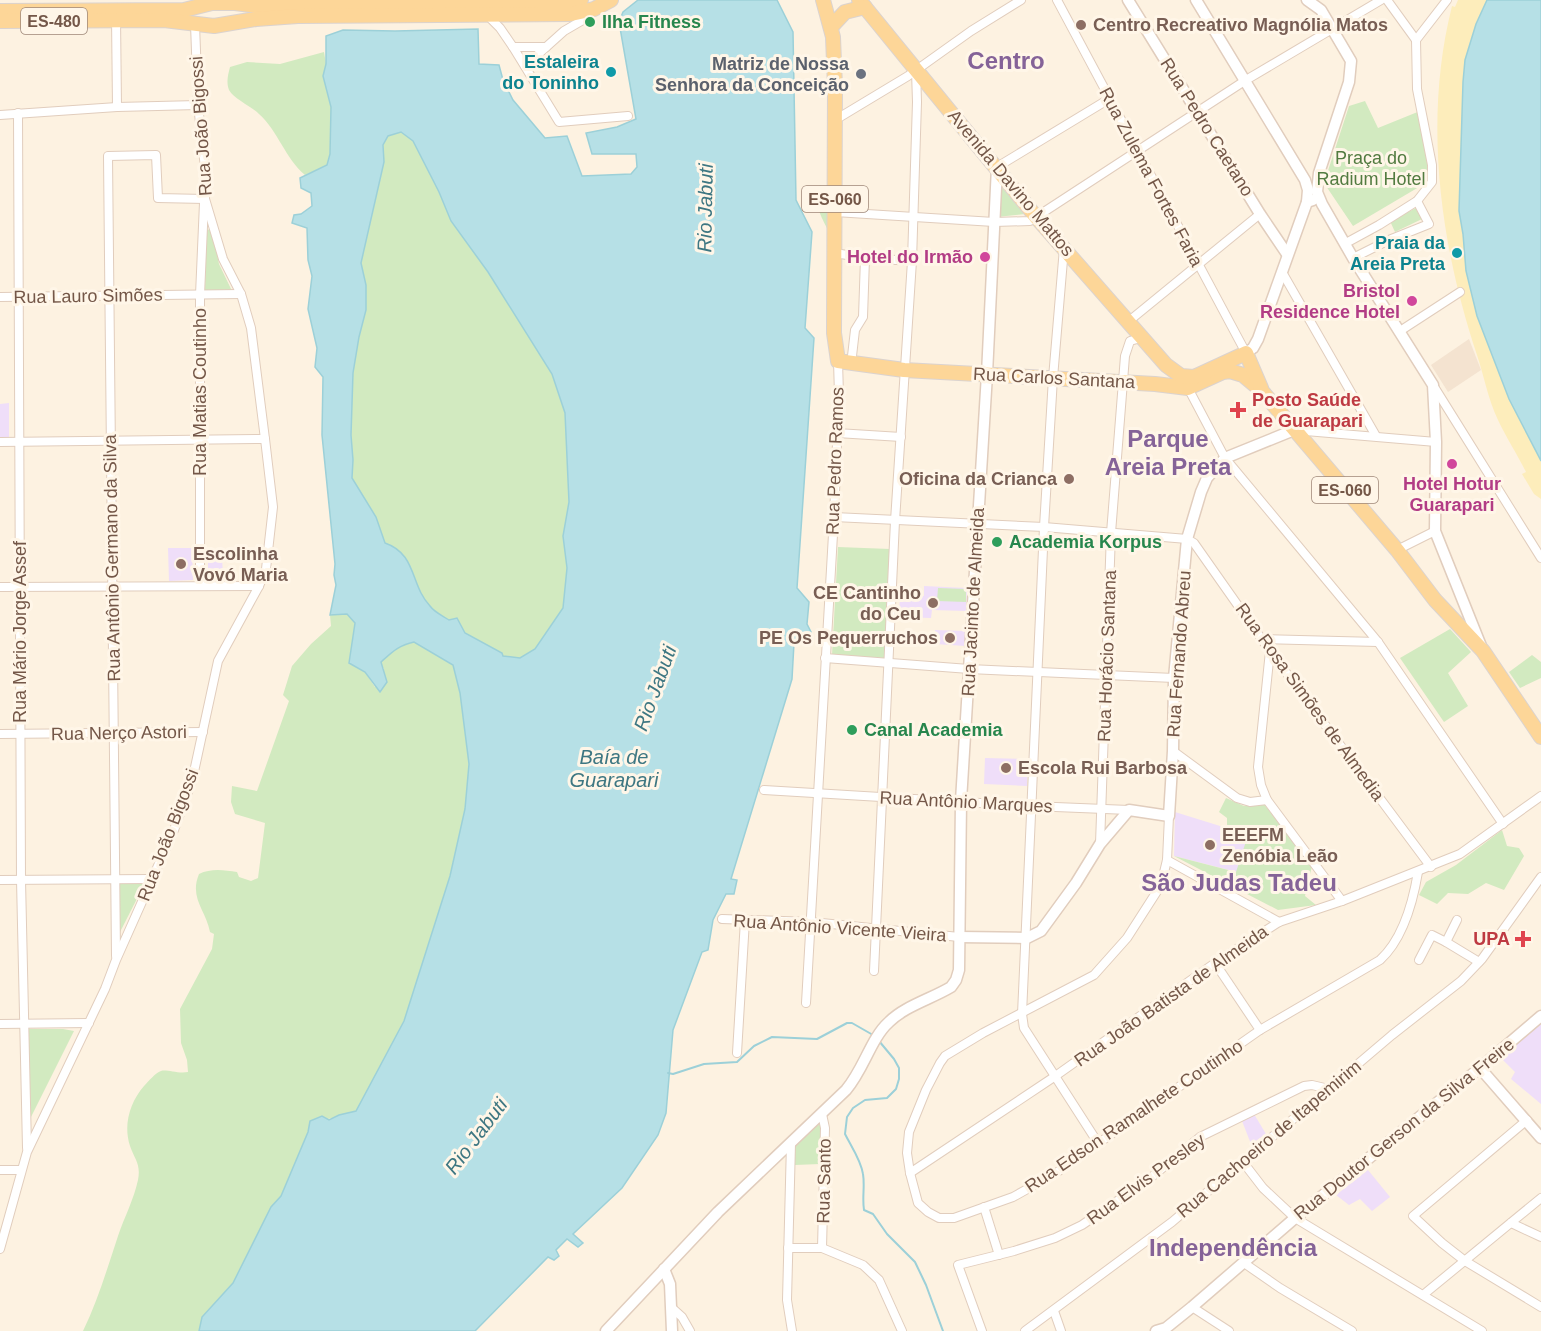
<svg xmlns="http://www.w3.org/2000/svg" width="1541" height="1331" font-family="Arial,sans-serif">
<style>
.residential{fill:#f4e3d0}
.education{fill:#efdef9}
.green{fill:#d2eac0}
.sand{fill:#fdedbb}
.water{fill:#b6e0e6;stroke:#9cd0d8;stroke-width:1.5;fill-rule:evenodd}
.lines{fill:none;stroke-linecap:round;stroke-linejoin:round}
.stream{stroke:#9cd0d8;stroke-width:2}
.minor-casing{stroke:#e1cdbd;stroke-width:10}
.tertiary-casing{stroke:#e1cdbd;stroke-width:13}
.primary-casing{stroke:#dbd3cf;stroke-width:16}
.minor{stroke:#fff;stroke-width:8}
.tertiary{stroke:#fff;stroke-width:10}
.primary{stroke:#fdd698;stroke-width:14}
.leisure-dot{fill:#2e9e5b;stroke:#fff6e8;stroke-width:2}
.education-dot{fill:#8d6e63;stroke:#fff6e8;stroke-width:2}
.culture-dot{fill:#0f9aa8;stroke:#fff6e8;stroke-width:2}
.worship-dot{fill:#6b7280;stroke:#fff6e8;stroke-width:2}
.hotel-dot{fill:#d1479c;stroke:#fff6e8;stroke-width:2}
.health-dot{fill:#e0444e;stroke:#fff6e8;stroke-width:2}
.labels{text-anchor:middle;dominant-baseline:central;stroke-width:6;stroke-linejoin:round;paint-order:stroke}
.shield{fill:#fff6e8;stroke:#9e8778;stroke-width:1.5}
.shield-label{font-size:16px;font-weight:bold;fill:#745748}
.leisure-label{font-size:18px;font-weight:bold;fill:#27864d;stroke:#fff6e8;text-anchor:start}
.education-label{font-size:18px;font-weight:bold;fill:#785e54;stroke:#fff6e8;text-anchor:start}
.culture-label{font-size:18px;font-weight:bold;fill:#0d838f;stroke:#fff6e8;text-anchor:end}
.worship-label{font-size:18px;font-weight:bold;fill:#5b616d;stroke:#fff6e8;text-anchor:end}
.street-label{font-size:18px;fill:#745748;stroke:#fff6e8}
.park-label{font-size:18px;fill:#527b40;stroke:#fff6e8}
.hotel-label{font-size:18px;font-weight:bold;fill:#b23c85;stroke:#fff6e8;text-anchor:end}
.health-label{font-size:18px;font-weight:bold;fill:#be3a42;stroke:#fff6e8;text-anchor:start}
.water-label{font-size:20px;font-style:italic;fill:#3e7782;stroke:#fff6e8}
.district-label{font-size:24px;font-weight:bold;fill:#856398;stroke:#fff6e8}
</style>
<rect width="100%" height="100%" fill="#fdf2e1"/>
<polygon class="residential" points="1469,339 1481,370 1448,392 1431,365"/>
<g class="education">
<polygon points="9,403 9,437 0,437 0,404"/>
<polygon points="168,548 192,548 193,580 169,581"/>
<polygon points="222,553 223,581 208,581 208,554"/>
<polygon points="924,586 967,588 966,611 932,610 931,618 899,617 900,594 924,596"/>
<polygon points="935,630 965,631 965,646 935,644"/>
<polygon points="985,758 1028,759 1027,786 984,784"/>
<polygon points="1175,812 1249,835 1237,872 1174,856"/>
<polygon points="1541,1023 1541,1104 1511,1079 1515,1072 1501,1058"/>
<polygon points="1254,1114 1266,1134 1251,1144 1242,1121"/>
<polygon points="1368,1170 1390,1197 1372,1211 1360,1199 1349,1205 1336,1195"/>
</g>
<g class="green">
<path d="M324,52L326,64L323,76L331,107L330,154L328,165L305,175C285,158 278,131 259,114C251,106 234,99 229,90C226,82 228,75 230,67L247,62L280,64Z"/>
<polygon points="1365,101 1378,128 1420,111 1428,166 1424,184 1353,226 1324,183 1349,106"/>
<path d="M401,132L413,141L439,192L451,221L488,272L552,374L565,413L569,502L563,536L567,568L563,608L535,649L520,658L503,656L502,653L465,633L457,618L449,620C443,616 435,612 430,606C410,585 417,554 385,544L376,517L352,478L353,460L351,435L353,373L359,337L366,310V285L361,263L384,162L383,145L388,136Z"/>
<polygon points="999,184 1025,214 997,217"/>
<path d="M820,185L831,206L829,232C821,216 812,202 820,185Z"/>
<polygon points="1416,208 1422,219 1395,232 1390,221"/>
<polygon points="212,229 219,264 232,291 205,292 206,230"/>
<polygon points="838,547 890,549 884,658 832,655"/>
<polygon points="938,588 966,589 966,602 937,601"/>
<path d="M347,614L355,623L349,663L365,672L375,687L384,669L380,662L395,648L414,642L453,665L460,693L469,764L465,809L450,876L404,1021L356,1112C340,1115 327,1121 310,1121L308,1132L281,1196L271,1207L233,1283L202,1317L199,1331H83C98,1300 107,1269 118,1236C124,1218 134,1199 138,1180C141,1164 135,1160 130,1146C123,1125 130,1102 144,1086C149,1081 155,1073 161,1071C166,1069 178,1074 188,1072L187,1060L181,1043L180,1009L212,949L214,934L210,932C206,910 189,898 199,874C211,868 224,870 237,872L239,877L251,881L258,878L265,823L235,814L231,802L232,786L257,791L289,701L283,695L292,666L311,644L331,626L330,615Z"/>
<polygon points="1450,629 1471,652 1448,673 1468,706 1444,722 1400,658"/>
<polygon points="1532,655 1541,662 1541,678 1520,688 1509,672"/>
<polygon points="1226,798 1244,806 1264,804 1312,866 1305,896 1316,905 1278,910 1174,856 1236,872 1248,835 1227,828 1227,818 1219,812"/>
<polygon points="1502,830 1507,846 1519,848 1524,856 1504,890 1486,883 1468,894 1448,893 1437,904 1419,895 1426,882 1456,865"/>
<polygon points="117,882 145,883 120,932"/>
<polygon points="28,1029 63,1029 74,1031 31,1117"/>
<polygon points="818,1123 821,1126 820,1164 795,1165 795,1143"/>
</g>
<path class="sand" d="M1458,0H1487L1476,24L1465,60L1463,82L1459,211L1463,234L1466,271L1477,316L1509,399L1541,461V499L1534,494L1522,474L1526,472C1517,454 1506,437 1498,420C1488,399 1484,376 1477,355C1440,244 1423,121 1452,6L1455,7Z"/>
<g class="water">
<path d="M638,0H777L793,32L796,200L812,232L805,328L814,338L797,588L809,602L807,624L811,632V644L794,643L792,679L731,879L737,880L734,894H726L713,920L708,950L702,952L673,1030L666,1113L658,1135L622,1188L573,1234L583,1243L578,1247L567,1239L556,1250L559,1256L554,1260L548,1257L475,1331H199L202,1317L233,1283L271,1207L281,1196L308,1132L310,1121L322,1116L329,1120L339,1115L356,1111L404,1021L450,876L465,809L469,764L460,693L453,665L414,642C399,645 392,652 381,662L387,682L380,692L365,672L349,663L355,623L347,614L330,615L336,585L334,575L335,564L322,435L323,377L315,367L317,348L308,309L312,276L308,260L307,228L292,223L294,215L301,214L312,206L311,193L301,188L300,178L327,165L330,154L331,107L323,76L326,64V36L343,30L395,31L478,29L479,64L499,65L503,80L513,100L545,138L567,136L582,176L631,174L637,167L636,154H592L586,133L617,127L636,119L619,22L623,12ZM401,132L413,141L439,192L451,221L488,272L552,374L565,413L569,502L563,536L567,568L563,608L535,649L520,658L503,656L502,653L465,633L457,618L449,620C443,616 434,612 430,606C410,585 417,554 385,543L376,517L352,478L353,460L351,435L353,373L359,337L366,310V285L361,263L384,162L383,145L388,136Z"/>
<polygon points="1487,0 1541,0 1541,461 1509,399 1477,316 1466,271 1463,234 1459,211 1463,82 1465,60 1476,24"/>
</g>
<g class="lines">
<g class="stream">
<path d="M879,1041L894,1059L899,1068V1079L896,1089L887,1098L865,1100L853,1108L847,1117L845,1134C851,1146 861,1160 863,1174C865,1186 862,1198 864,1210L873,1214L887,1234L915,1262L926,1285L943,1331"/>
<polyline points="668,1073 673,1074 704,1064 737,1062 754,1046 772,1037 817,1039 847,1023 852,1023 873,1035"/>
</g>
<defs>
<g id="minor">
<polyline points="1057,0 1246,353"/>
<polyline points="488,16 500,28 513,47 546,47"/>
<polyline points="116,17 117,107"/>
<polyline points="1416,40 1447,0"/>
<polyline points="513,47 559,122 628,116"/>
<polyline points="525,66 564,31 588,17 594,9"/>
<polyline points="18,113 21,880 27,1148"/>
<polyline points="0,115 117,107 198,105"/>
<polyline points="835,120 908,76 971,31 1021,0"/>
<polyline points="997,167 1109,99"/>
<polyline points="835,212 994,222 1030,221 1246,80 1381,0"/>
<polyline points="1346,243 1379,225 1417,201 1432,182 1432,165 1417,89 1416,40 1387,0"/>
<polyline points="1064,248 1053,378 1044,527 1022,1014 1024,1028 1098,1143"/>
<polyline points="835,253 865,258 912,261"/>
<polyline points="1353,258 1389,240 1429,224 1417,201"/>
<polyline points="1282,272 1376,436"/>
<polyline points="0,297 241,294"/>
<polyline points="1129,321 1260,214"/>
<polyline points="1400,331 1460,292"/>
<polyline points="852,356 855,330 863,317 865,258"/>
<polyline points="1433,385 1541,558"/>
<polyline points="1188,388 1225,458 1378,642 1503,824"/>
<polyline points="1294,430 1436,442"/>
<polyline points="837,433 901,437"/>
<polyline points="0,442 265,439"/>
<polyline points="834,517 1044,527 1187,539 1194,543 1270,651 1431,867"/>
<polyline points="1397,550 1435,531"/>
<polyline points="200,586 200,295 204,203"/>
<polyline points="0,587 259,586"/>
<polyline points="1263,639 1378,642"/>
<polyline points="1270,651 1258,767 1261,785 1267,800 1342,901"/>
<polyline points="825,658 969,669 1174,678"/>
<polyline points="0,734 203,732"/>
<polyline points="1173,751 1237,798 1250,802 1267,800"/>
<polyline points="764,790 1031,806 1129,810"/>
<path d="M1169,816L1167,860L1161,885L1127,938L1094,975L983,1033L945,1056L940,1063L926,1090L909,1132L907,1153L910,1173L918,1203L928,1212L939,1218H954L1013,1197L1056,1173L1260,1030L1380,960C1403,939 1413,902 1418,872"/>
<polyline points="1100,844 1111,533 1125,356 1130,341 1137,339 1144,339"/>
<polyline points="1167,860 1279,922"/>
<polyline points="0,880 152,879"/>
<polyline points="722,919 812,922 959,937"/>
<polyline points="1457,920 1446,942 1479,962"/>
<polyline points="116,956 108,156 156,155 158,198 205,199"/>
<polyline points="1419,960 1432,935 1446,942"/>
<polyline points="1215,963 1260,1030"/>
<polyline points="874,971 895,521 912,261 917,102 916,71"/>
<polyline points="806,1003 834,517 839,395 838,361"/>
<polyline points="0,1024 89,1023"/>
<polyline points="737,1053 745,920"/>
<polyline points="822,1114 825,1128 822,1248"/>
<polyline points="1527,1120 1413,1216 1442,1243 1465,1261 1541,1307"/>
<polyline points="791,1143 787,1300 792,1331"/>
<polyline points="1243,1162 1263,1188 1295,1218 1482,1331"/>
<polyline points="0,1170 21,1170"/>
<polyline points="910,1173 1054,1077 1215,963 1279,922 1342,901 1460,854 1541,796"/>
<polyline points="984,1207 999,1255"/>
<polyline points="1511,1223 1541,1237"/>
<polyline points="788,1248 822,1248 863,1265 879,1280 902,1331"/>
<polyline points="0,1249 27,1152 105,989 116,960 174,830 192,781 218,661 259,586 266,569 273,507 265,439 251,328 241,294 223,259 205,199 205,168 198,105 195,24"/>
<polyline points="1244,1263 1280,1288 1352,1331"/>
<polyline points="1423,1295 1541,1198"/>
<polyline points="1192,1307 1229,1331"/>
<polyline points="672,1308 682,1317 690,1331"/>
<polyline points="1054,1311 1061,1331"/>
<polyline points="982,1331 958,1265 1014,1251 1055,1238 1082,1225 1148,1180 1200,1137 1304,1086 1312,1085 1329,1089"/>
<polyline points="1025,1331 1172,1222 1392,1035 1461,981 1482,959 1541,877"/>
</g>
<g id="tertiary">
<polyline points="1128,0 1260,214 1287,254"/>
<polyline points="1196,0 1305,180 1308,190 1307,202"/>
<polyline points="1307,0 1321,10 1351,61 1349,82 1319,173 1317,192 1322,204 1353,258 1433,385 1436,442 1435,531 1481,646"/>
<polyline points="1246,353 1253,348 1258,339 1307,202 1313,200"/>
<polyline points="959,937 1027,938 1041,931 1076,883 1100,844 1129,810 1169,816 1173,751 1174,678 1187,539 1201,492 1207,478 1225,458 1294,430"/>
<polyline points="1480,1068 1541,1138"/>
<polyline points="664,1269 670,1284 672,1331"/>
<path d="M606,1331L718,1212L846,1090C864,1069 871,1038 889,1022C905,1006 931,999 951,987L956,980L959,970L961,801L987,374L997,167"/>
<polyline points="1156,1331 1166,1328 1192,1307 1295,1218 1480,1068 1541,1016"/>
</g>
<g id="primary">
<polyline points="823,0 833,37 835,87 834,333 838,361 904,370 1155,384 1188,388 1223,372 1230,371 1243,375 1261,390 1397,550 1435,600 1483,651 1541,737"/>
<polyline points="859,0 1037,218 1166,365 1181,376 1194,377 1246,353 1261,388"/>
<polyline points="0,11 184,10 212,3 235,3 258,6 551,4 581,0"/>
<polyline points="0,21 164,20 214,26 256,19 298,16 571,14 594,9 611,0"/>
<polyline points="831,27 845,12 865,7"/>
</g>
</defs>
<use href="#minor" class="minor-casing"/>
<use href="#tertiary" class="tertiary-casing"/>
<use href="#primary" class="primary-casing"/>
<use href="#minor" class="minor"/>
<use href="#tertiary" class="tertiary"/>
<use href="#primary" class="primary"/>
</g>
<g class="leisure-dot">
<circle cx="590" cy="22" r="6"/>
<circle cx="997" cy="542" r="6"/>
<circle cx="852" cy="730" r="6"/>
</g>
<g class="education-dot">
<circle cx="1081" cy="25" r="6"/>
<circle cx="1069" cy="479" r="6"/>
<circle cx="181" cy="564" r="6"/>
<circle cx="933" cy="603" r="6"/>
<circle cx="950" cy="638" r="6"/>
<circle cx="1006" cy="768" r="6"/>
<circle cx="1210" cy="845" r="6"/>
</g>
<g class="culture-dot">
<circle cx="611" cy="72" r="6"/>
<circle cx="1457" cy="253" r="6"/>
</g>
<circle class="worship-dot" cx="861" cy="74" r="6"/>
<g class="hotel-dot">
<circle cx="985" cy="257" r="6"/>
<circle cx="1412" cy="301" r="6"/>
<circle cx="1452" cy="464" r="6"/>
</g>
<g class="health-dot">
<path d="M1235 401h6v6h6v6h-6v6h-6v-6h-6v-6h6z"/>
<path d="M1520 930h6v6h6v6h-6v6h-6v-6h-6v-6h6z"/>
</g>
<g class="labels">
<g class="shield">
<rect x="21" y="8" width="66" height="26" rx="4.5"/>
<rect x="802" y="186" width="66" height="26" rx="4.5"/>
<rect x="1312" y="477" width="66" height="26" rx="4.5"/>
</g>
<g class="shield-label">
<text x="54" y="21">ES-480</text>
<text x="835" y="199">ES-060</text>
<text x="1345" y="490">ES-060</text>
</g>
<g class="leisure-label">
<text x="602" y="22">Ilha Fitness</text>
<text x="1009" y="542">Academia Korpus</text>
<text x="864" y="730">Canal Academia</text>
</g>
<g class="education-label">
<text x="1093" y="25">Centro Recreativo Magnólia Matos</text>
<text x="1057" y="479" text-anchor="end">Oficina da Crianca</text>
<text x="193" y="554">Escolinha<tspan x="193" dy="21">Vovó Maria</tspan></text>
<text x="921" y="593" text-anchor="end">CE Cantinho<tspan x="921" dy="21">do Ceu</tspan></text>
<text x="938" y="638" text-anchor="end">PE Os Pequerruchos</text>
<text x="1018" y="768">Escola Rui Barbosa</text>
<text x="1222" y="835">EEEFM<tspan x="1222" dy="21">Zenóbia Leão</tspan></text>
</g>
<g class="culture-label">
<text x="599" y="62">Estaleira<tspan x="599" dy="21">do Toninho</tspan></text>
<text x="1445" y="243">Praia da<tspan x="1445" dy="21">Areia Preta</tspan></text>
</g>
<g class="worship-label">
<text x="849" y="64">Matriz de Nossa<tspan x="849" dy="21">Senhora da Conceição</tspan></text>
</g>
<g class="street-label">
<text transform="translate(201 126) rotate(-94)">Rua João Bigossi</text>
<text transform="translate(1207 127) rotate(58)">Rua Pedro Caetano</text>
<text transform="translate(1151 177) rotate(62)">Rua Zulema Fortes Faria</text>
<text transform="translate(1011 183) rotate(50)">Avenida Davino Mattos</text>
<text transform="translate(88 296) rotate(-1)">Rua Lauro Simões</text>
<text transform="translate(1054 378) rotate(3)">Rua Carlos Santana</text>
<text transform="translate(200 392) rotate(-90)">Rua Matias Coutinho</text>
<text transform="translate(835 461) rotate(-88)">Rua Pedro Ramos</text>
<text transform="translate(112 558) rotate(-91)">Rua Antônio Germano da Silva</text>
<text transform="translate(973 602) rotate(-87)">Rua Jacinto de Almeida</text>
<text transform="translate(20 632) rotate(-90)">Rua Mário Jorge Assef</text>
<text transform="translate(1179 654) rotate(-86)">Rua Fernando Abreu</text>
<text transform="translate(1107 656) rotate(-88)">Rua Horácio Santana</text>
<text transform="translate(1310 702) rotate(54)">Rua Rosa Simões de Almedia</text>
<text transform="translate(119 733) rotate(-1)">Rua Nerço Astori</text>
<text transform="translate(966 802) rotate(3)">Rua Antônio Marques</text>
<text transform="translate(168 835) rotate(-69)">Rua João Bigossi</text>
<text transform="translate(840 928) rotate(4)">Rua Antônio Vicente Vieira</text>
<text transform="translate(1171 996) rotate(-35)">Rua João Batista de Almeida</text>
<text transform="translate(1134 1116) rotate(-34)">Rua Edson Ramalhete Coutinho</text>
<text transform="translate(1404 1129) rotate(-39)">Rua Doutor Gerson da Silva Freire</text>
<text transform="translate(1269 1139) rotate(-40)">Rua Cachoeiro de Itapemirim</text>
<text transform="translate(1146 1179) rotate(-36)">Rua Elvis Presley</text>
<text transform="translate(824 1181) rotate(-89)">Rua Santo</text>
</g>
<g class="park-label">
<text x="1371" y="158">Praça do<tspan x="1371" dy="21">Radium Hotel</tspan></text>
</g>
<g class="hotel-label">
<text x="973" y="257">Hotel do Irmão</text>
<text x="1400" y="291">Bristol<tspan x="1400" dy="21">Residence Hotel</tspan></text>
<text x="1452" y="484" text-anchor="middle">Hotel Hotur<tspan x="1452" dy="21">Guarapari</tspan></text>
</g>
<g class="health-label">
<text x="1252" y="400">Posto Saúde<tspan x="1252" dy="21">de Guarapari</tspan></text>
<text x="1510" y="939" text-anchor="end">UPA</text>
</g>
<g class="water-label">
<text transform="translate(705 208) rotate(-89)">Rio Jabuti</text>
<text transform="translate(655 688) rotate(-70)">Rio Jabuti</text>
<text x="614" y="757">Baía de<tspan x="614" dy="23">Guarapari</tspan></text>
<text transform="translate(476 1136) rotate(-53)">Rio Jabuti</text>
</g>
<g class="district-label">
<text x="1006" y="60">Centro</text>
<text x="1168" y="438">Parque<tspan x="1168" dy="28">Areia Preta</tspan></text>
<text x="1239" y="882">São Judas Tadeu</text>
<text x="1233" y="1247">Independência</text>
</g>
</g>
</svg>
